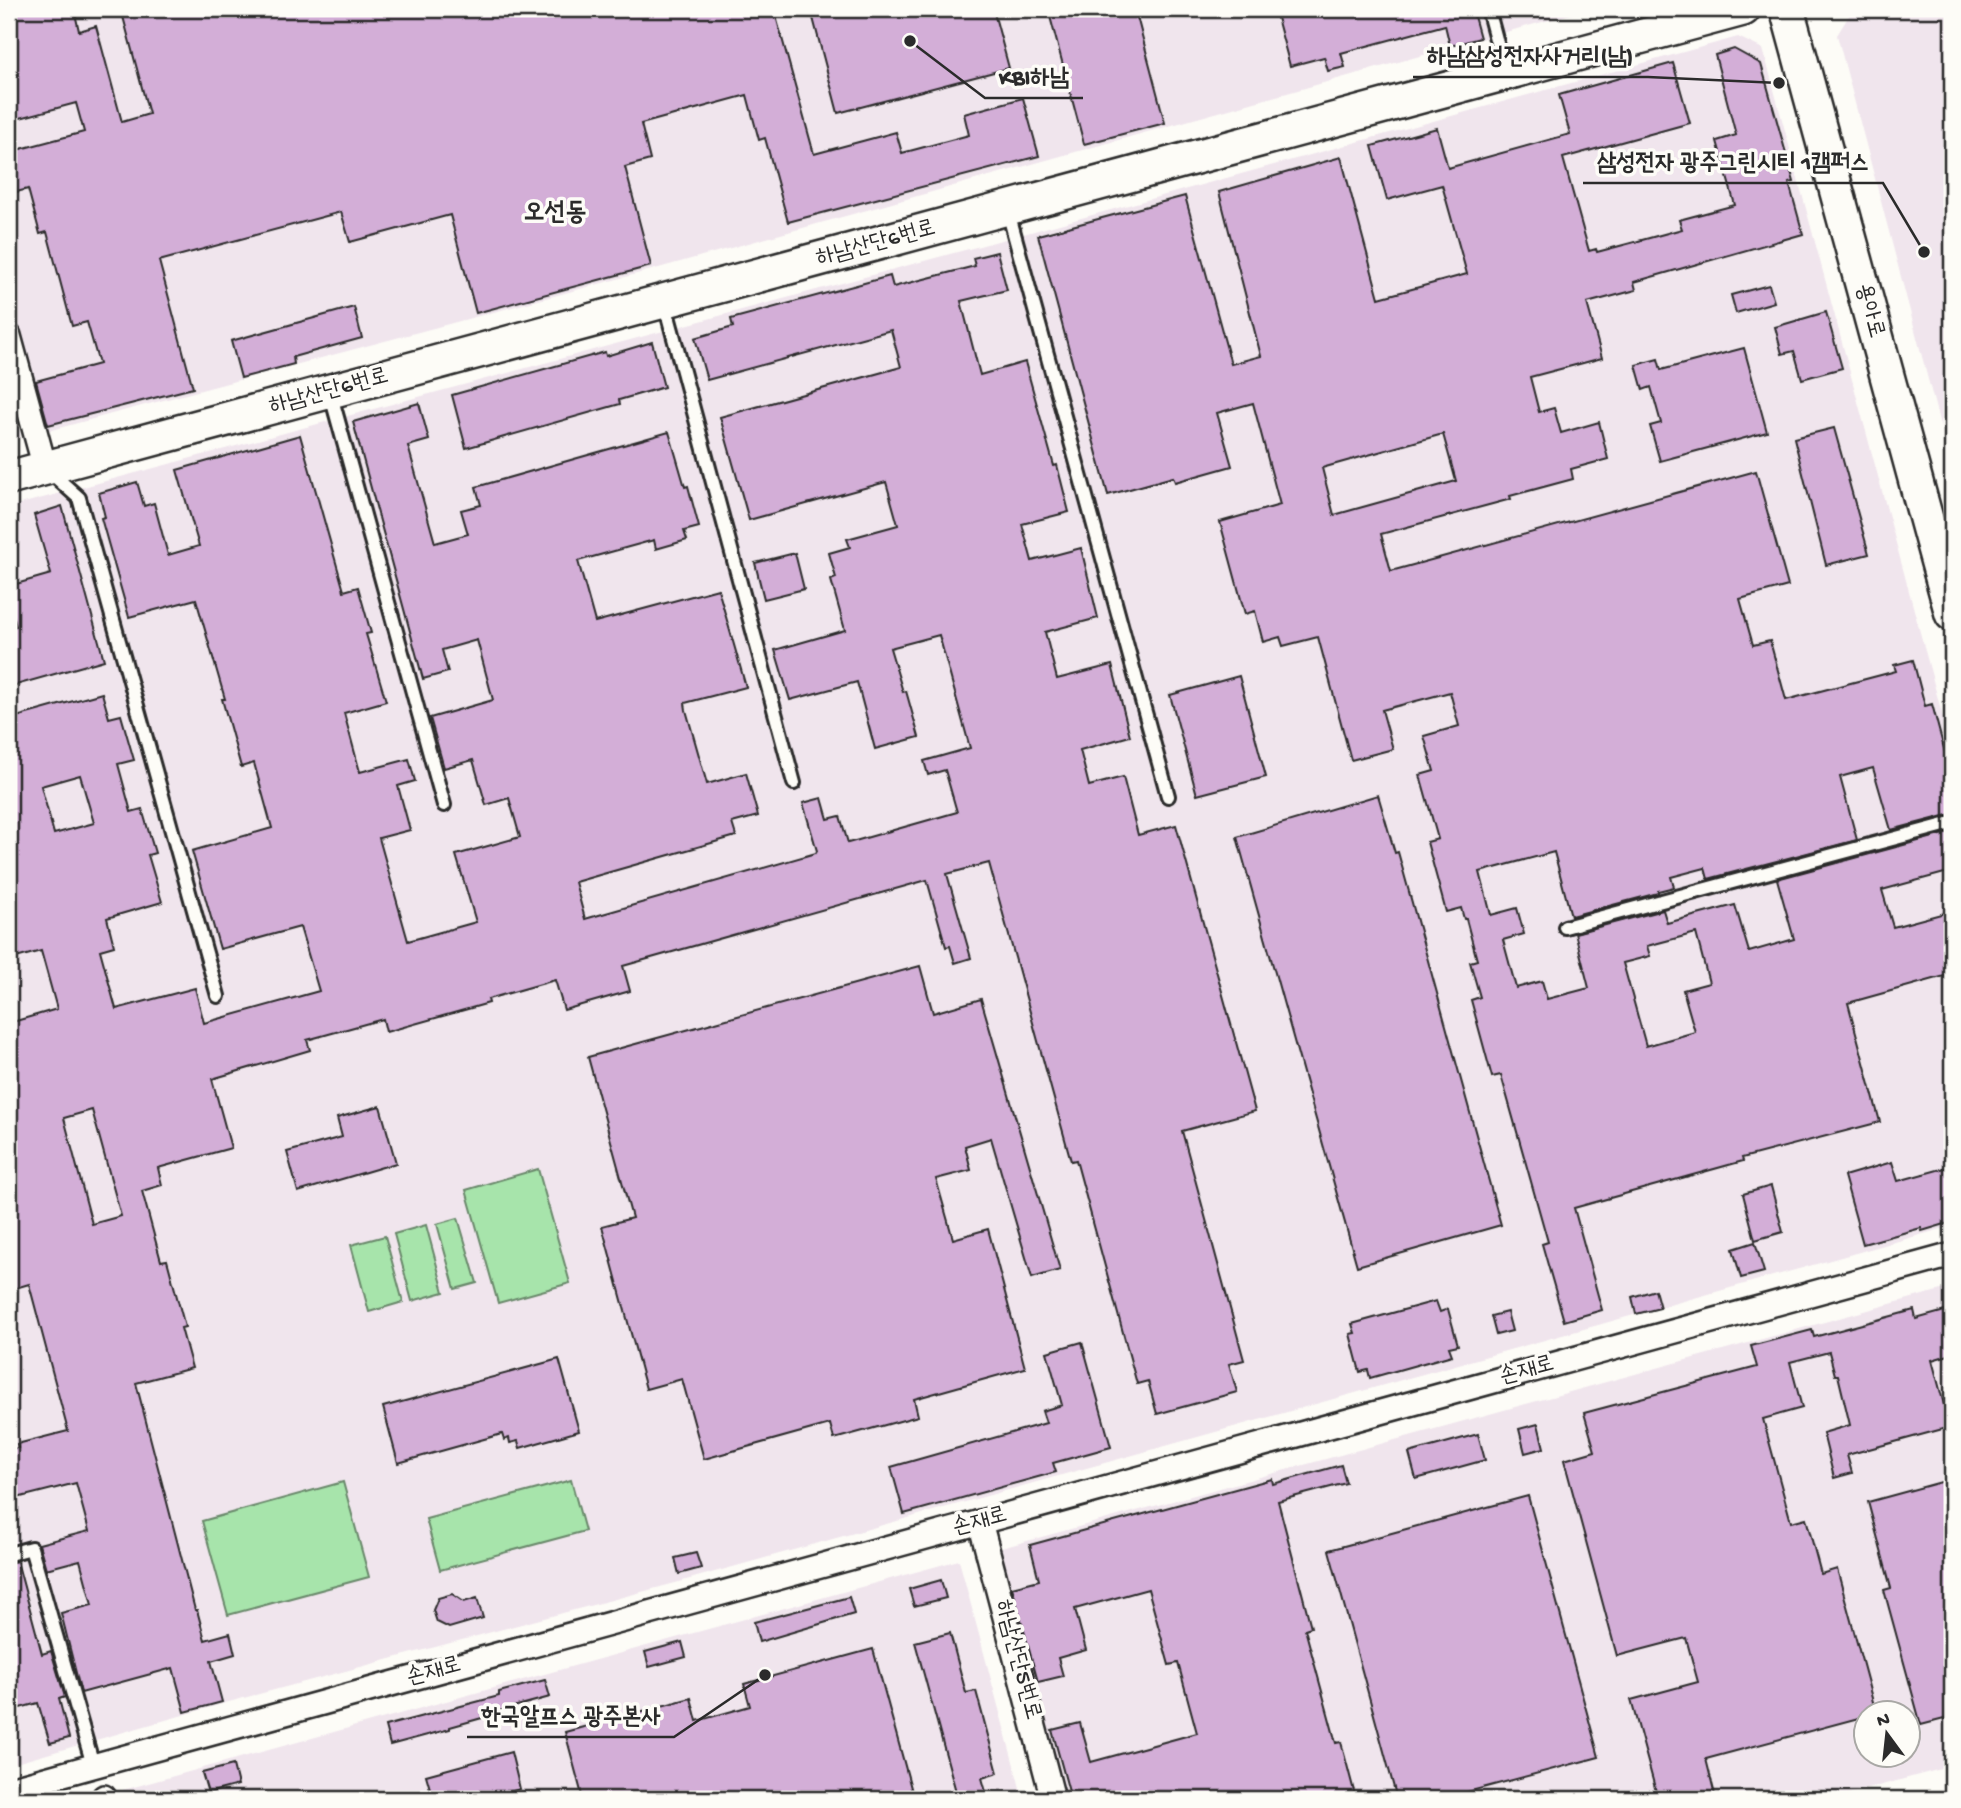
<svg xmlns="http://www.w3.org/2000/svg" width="1961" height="1808" font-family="'Gochi Hand','Poor Story',sans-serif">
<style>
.built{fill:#f0e5ed;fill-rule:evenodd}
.green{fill:#a7e4ab;stroke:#69886b;stroke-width:2}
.building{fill:#d3aed7;stroke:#2b2b2b;stroke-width:2;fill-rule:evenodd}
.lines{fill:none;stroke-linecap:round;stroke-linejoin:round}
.lane-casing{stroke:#2b2b2b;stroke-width:18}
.street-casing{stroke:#2b2b2b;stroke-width:28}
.secondary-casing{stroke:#2b2b2b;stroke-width:38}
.lane{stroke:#fdfcf7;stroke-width:12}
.street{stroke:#fdfcf7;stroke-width:23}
.secondary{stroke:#fdfcf7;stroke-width:33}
.labels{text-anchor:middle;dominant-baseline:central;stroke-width:7;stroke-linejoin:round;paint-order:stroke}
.street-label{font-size:23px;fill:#2b2b2b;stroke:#fdfcf7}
.quarter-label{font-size:26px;font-weight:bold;fill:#2b2b2b;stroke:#fdfcf7}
.leader{fill:none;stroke:#2b2b2b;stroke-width:2.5}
.callout-dot{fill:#2b2b2b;stroke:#fdfcf7;stroke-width:2.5}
.callout-label{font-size:24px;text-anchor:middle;font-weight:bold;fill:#2b2b2b;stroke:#fdfcf7;stroke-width:7;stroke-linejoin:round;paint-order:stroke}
</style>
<rect width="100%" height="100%" fill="#fdfcf7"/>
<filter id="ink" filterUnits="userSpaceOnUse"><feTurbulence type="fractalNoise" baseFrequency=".0143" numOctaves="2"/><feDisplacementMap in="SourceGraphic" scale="14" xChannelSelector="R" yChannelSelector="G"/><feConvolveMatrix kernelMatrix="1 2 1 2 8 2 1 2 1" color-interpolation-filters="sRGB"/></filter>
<g filter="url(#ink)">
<g class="built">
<polygon points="9,9 1589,9 655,269 44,432 9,303"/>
<polygon points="1870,9 1952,9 1952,470 1837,35 1850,14"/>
<polygon points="1738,37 1763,49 1952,751 1952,1226 679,1582 225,1703 9,1765 9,507 976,247"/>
<polygon points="9,394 21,437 9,440"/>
<path d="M1952,1287V1766L1830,1799H1067L998,1549ZM1867,1714H1909V1756H1867Z"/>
<polygon points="959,1560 1023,1799 125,1799 123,1790"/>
</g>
<g class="green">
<polygon points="538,1169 570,1283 498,1303 466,1190"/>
<polygon points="458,1218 477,1283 455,1289 437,1224"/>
<polygon points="426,1225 444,1292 412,1301 394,1234"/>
<polygon points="385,1236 403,1302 369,1312 351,1245"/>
<polygon points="571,1480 585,1531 440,1570 426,1519"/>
<polygon points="343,1482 369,1577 228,1615 202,1521"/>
</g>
<g class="building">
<polygon points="9,9 74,9 79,31 96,26 122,122 149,114 121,9 774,9 814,154 896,132 902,153 969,135 964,114 1023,98 1039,156 788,222 765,138 759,140 747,95 641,124 650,160 625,167 651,266 476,313 450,215 350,242 341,212 159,261 193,388 48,425 36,381 99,364 87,322 72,326 47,232 40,234 28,189 9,194 9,152 84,132 76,103 9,121"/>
<polygon points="830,9 993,9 1009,68 838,113 812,14"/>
<polygon points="1048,9 1135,9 1165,123 1084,144"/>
<polygon points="1297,9 1472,9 1480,38 1450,46 1445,25 1341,53 1345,67 1328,71 1324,57 1290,66 1276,14"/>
<path d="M1734,49L1761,64L1794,182L1789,183L1803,234L1634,282L1636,290L1587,303L1602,358L1530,377L1539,412L1554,408L1561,433L1599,422L1608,459L1571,469L1573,479L1510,496L1511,499L1381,534L1391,571L1756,471L1788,586L1740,599L1753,645L1770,641L1786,700L1896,671L1894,665L1913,660L1925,706L1932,704L1950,771L1952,770V814L1891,830L1873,768L1840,777L1857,840L1708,879L1705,868L1671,877L1674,887L1658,891V893L1571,916L1554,852L1480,872L1491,915L1517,908L1524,934L1503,940L1516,988L1542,981L1547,999L1589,988L1575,933L1663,910L1667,923L1735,905L1749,952L1794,939L1777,879L1952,832V871L1882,890L1893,927L1952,911V974L1848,1003L1880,1122L1742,1158L1743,1161L1574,1208L1602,1310L1564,1321L1542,1244L1548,1242L1501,1075L1492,1077L1471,1000L1480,997L1470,962L1477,960L1466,919H1464L1461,908L1446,912L1427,842L1438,839L1420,775L1434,771L1424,736L1459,726L1450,692L1382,710L1393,749L1351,760L1318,637L1283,646L1280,637L1263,642L1255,611L1245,614L1220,522L1280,505L1253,403L1217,413L1232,466L1175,482L1173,477L1108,495L1038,235L1185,196L1231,364L1261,356L1219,192L1341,157L1379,298L1467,274L1442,185L1387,200L1372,146L1437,128L1448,168L1570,134L1559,95L1673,63L1690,123L1563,158L1589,251L1596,249L1597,252L1631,243L1682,229L1679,220L1735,205L1717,141L1736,135L1715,55ZM1443,434L1456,481L1334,515L1322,468ZM1696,933L1709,983L1683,990L1695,1032L1646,1046L1623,963L1650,956L1647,946Z"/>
<path d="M997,252L1007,290L961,301L980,375L1025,362L1054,466L1057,465L1069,512L1022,524L1032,561L1081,548L1098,618L1045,632L1057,679L1112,665L1130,736L1080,750L1089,786L1123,777L1138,835L1176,825L1255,1111L1182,1131L1244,1360L1229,1364L1237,1392L1157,1414L1148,1381L1137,1384L1076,1160L1071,1161L989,863L947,874L971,958L955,963L950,946L946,947L927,880L623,966L630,991L564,1010L555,980L488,999L489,1003L386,1032L383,1019L307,1040L310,1050L212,1079L231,1148L158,1168L162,1185L142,1191L161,1261L167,1260L185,1327L181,1328L192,1368L136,1383L195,1610H197L205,1640L230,1633L235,1654L211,1661L222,1702L185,1712L173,1668L81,1693L61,1613L92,1605L80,1560L46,1569L39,1544L89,1531L76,1483L9,1500V1449L18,1448L17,1444L68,1431L29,1284L9,1290V1023L57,1009L41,951L9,960V719L102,693L109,718L121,715L134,760L118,764L131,812L142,809L155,853L148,855L162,902L107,918L114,946L100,950L116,1009L195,988L204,1023L319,991L300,927L220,949L192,851L272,828L254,763L241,767L222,699H225L196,599L129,617L101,518L105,517L99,493L137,482L144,506L154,503L168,555L199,546L177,470L300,435L344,591L358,587L371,633L366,634L386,701L344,713L360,772L409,759L415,781L398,786L410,830L379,838L408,941L476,922L456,855L520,837L509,798L486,805L473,760L444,768L430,718L493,700L477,640L442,650L448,672L423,679L353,422L419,403L429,440L408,446L435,543L468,534L461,510L481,505L476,487L669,432L685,487L688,486L699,527L684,531L687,540L656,549L654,540L578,561L595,622L718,589L746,687L685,703L686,710L707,784L746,773L758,816L732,823L736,836L575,882L585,919L816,853L817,851L803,803L822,798L828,819L840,816L848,843L957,812L945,770L928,775L924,761L970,748L939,635L890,648L903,692L906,691L919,737L875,749L857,682L790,700L775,650L845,630L831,580L836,578L829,553L850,547L847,539L898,525L886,482L749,520L720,417L901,367L891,330L707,380L695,338L733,327L731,319L890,276L893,287L975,266L973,258ZM80,775L94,823L54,834L41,786ZM92,1110L121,1216L92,1224L64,1118Z"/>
<polygon points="1769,285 1774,302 1736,313 1731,295"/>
<polygon points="354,307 362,338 293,357 294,364 241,378 231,341"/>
<polygon points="1826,312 1842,368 1802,379 1794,351 1782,354 1775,327"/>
<polygon points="652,342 664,387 619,400 620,404 466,448 452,395 605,352 606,356"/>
<polygon points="1744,348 1767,432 1660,461 1650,426 1661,423 1651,387 1643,390 1636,365 1658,359 1661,370"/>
<polygon points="1834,428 1869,554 1826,565 1794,438"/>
<polygon points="62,506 104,660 9,687 9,628 16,626 9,600 9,586 51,574 34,515"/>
<polygon points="795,553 804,589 764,599 755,563"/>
<polygon points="1239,676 1266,777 1197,795 1170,695"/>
<polygon points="1378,795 1395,853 1398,852 1501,1225 1357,1266 1237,837"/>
<polygon points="920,966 933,1013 981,999 1060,1270 1032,1278 991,1138 965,1146 971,1170 936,1179 953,1239 988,1229 1025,1368 914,1399 918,1416 834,1439 830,1424 704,1459 682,1379 646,1389 602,1226 632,1218 588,1057"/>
<polygon points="380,1106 396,1163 298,1192 287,1152 342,1137 337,1118"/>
<polygon points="1892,1162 1898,1181 1952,1166 1952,1222 1922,1231 1921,1228 1863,1244 1844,1176"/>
<polygon points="1771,1186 1783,1232 1755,1240 1743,1194"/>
<polygon points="1755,1242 1764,1272 1741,1278 1733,1249"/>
<polygon points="1655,1290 1660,1308 1636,1314 1632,1297"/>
<polygon points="1436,1301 1440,1312 1448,1309 1458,1345 1449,1347 1452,1355 1370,1378 1368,1370 1360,1372 1350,1334 1355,1333 1352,1324"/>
<polygon points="1952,1309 1952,1354 1932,1360 1950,1427 1847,1455 1852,1473 1834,1478 1823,1433 1850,1425 1838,1375 1835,1375 1829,1352 1790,1362 1802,1408 1763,1419 1791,1522 1806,1518 1821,1574 1837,1569 1876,1713 1866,1713 1866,1716 1706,1759 1716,1799 1658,1799 1631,1700 1698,1682 1686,1638 1617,1656 1564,1460 1595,1451 1584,1413 1757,1367 1751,1346 1812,1330 1814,1337 1914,1310 1916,1319"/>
<polygon points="1507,1312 1512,1331 1496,1335 1491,1316"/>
<polygon points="1082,1342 1111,1447 1053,1463 1056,1472 904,1514 891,1467 1046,1423 1042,1411 1062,1405 1047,1352"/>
<polygon points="559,1359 579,1431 520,1448 518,1441 510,1443 509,1438 504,1440 502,1434 398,1463 383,1407"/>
<polygon points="1538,1424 1544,1448 1525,1453 1519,1429"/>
<polygon points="1478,1434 1485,1460 1416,1479 1409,1453"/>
<polygon points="1341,1465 1346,1483 1278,1501 1311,1627 1305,1629 1336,1743 1341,1742 1356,1799 1071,1799 1052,1730 1080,1723 1091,1762 1197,1733 1178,1663 1169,1665 1148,1589 1075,1609 1086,1650 1058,1658 1063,1676 1038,1682 1012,1587 1039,1580 1030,1545 1272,1479 1273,1484"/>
<polygon points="1952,1479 1952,1717 1921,1725 1884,1590 1891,1588 1868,1502"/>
<polygon points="1528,1496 1599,1757 1441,1799 1397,1799 1329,1550"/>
<polygon points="696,1553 701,1568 679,1574 675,1558"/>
<polygon points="17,1561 42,1654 51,1651 65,1697 59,1699 69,1738 50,1743 38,1703 9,1711 9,1563"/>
<polygon points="941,1580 946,1598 914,1606 909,1589"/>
<polygon points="452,1594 464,1602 477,1598 483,1618 449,1628 437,1622 433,1610 438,1598"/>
<polygon points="849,1597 854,1614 759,1642 754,1622"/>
<polygon points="950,1633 966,1693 976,1691 998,1773 982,1778 988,1799 958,1799 915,1642"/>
<polygon points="682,1642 686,1657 649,1667 645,1652"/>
<polygon points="873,1649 914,1799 583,1799 565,1732 691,1698 697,1721 750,1706 744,1684"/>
<polygon points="545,1680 550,1697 495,1712 496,1714 450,1727 450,1729 390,1745 385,1726 499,1696 499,1692"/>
<polygon points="511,1752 520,1789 484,1799 433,1799 426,1775"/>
<polygon points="233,1765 238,1785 208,1793 202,1773"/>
</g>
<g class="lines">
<defs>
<g id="lane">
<polyline points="1488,9 1505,73"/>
<polyline points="1007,208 1168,796"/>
<polyline points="664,301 794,783"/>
<polyline points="330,392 444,805"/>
<polyline points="50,472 79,498 218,996"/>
<polyline points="1565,927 1952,823"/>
<polyline points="9,1554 31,1548 93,1765"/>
</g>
<g id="street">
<polyline points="9,336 45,468"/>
<polyline points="980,1522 1053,1799"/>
<polyline points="9,1789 1952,1255"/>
<polyline points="104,1797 105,1799"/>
</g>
<g id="secondary">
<polyline points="1787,9 1952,614"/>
<polyline points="9,478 1743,9"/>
</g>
</defs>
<use href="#lane" class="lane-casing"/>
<use href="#street" class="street-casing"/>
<use href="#secondary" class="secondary-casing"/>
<use href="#lane" class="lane"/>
<use href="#street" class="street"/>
<use href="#secondary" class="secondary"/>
</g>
</g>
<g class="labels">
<g class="street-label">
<text transform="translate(876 244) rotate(-15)">하남산단6번로</text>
<text transform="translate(1869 311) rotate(75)">용아로</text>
<text transform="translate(329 392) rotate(-15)">하남산단6번로</text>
<text transform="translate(1527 1371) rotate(-15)">손재로</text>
<text transform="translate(980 1522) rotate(-15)">손재로</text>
<text transform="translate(1017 1660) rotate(75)">하남산단5번로</text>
<text transform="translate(434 1672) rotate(-15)">손재로</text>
</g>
<g class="quarter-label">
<text x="555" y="214">오선동</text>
</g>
</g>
<path class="leader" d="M1779 83L1648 77H1413M910 41L985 98H1083M1924 252L1883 183H1583M765 1675L674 1737H467"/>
<g class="callout-dot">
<circle cx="1779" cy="83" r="7"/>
<circle cx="910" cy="41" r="7"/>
<circle cx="1924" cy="252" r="7"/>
<circle cx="765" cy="1675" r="7"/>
</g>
<g class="callout-label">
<text x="1530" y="63">하남삼성전자사거리(남)</text>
<text x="1034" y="84">KBI하남</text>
<text x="1733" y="169">삼성전자 광주그린시티 1캠퍼스</text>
<text x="571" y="1723">한국알프스 광주본사</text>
</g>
<rect width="1961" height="1808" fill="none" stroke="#fdfcf7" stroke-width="35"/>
<rect x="18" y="18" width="1926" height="1773" fill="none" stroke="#2b2b2b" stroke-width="2.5" filter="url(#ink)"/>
<g transform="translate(1887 1734) rotate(345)"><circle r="33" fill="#fdfcf7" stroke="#a9a8a5" stroke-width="2"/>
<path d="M0-5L12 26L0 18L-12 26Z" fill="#2b2b2b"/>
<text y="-10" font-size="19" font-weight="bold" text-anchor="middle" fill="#2b2b2b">N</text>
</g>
</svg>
